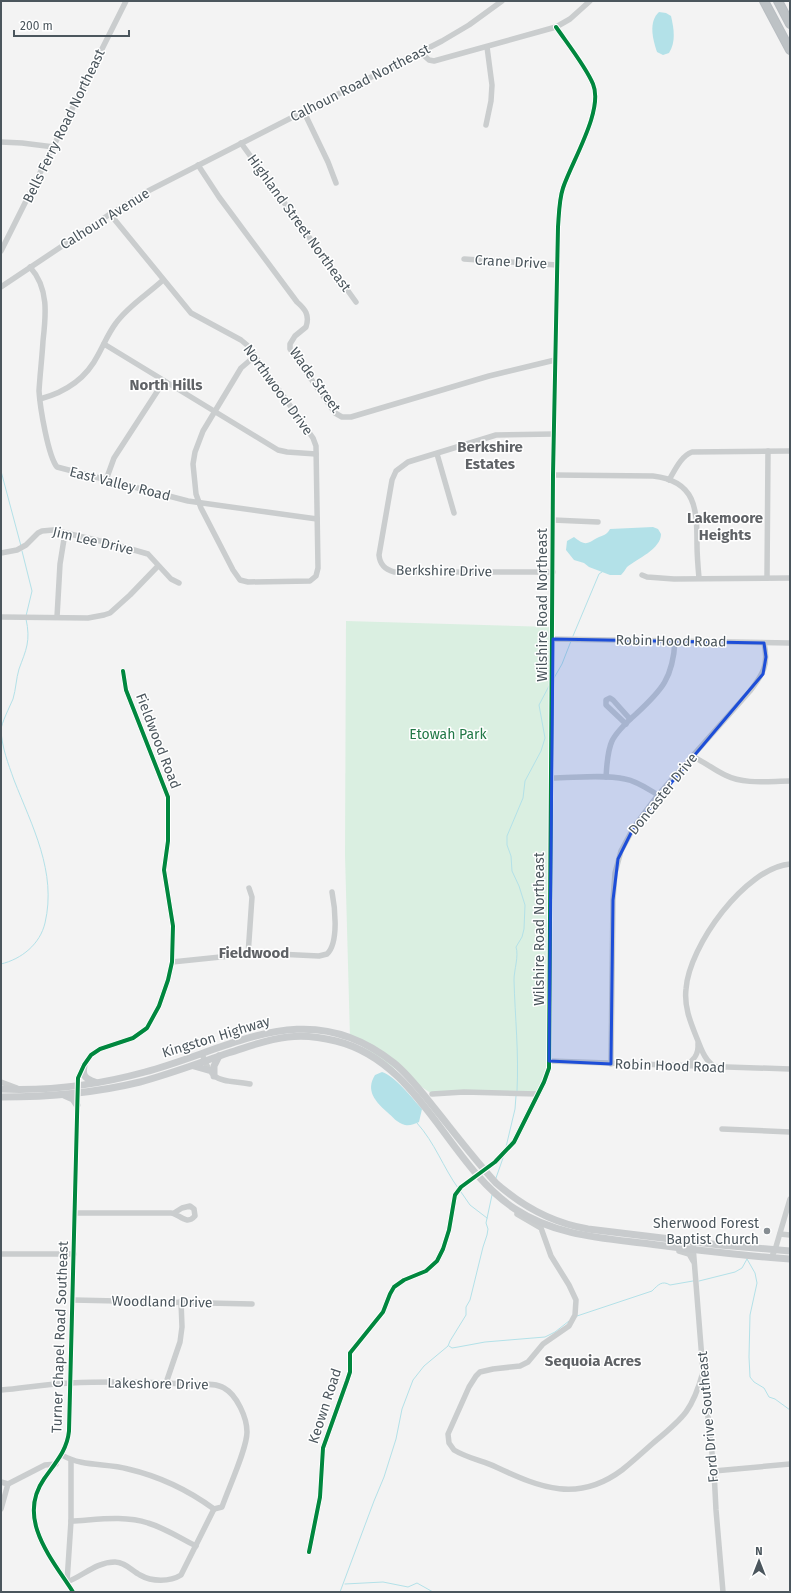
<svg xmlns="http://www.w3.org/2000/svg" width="791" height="1593" font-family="'Fira Sans',sans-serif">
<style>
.green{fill:#daefe1}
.water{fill:#b3e1e8}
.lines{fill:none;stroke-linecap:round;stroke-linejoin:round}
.stream{stroke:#b3e1e8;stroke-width:1}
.highway-casing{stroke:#b8bdc1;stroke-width:10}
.minor{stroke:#cacdce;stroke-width:5.5}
.major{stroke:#c8cbcd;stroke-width:7}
.highway{stroke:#bdc2c5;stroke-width:8}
.cycleway-casing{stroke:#fff;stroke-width:6}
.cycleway{stroke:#00873e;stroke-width:4}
.marked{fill:#1d4ed8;fill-opacity:0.2;stroke:#1d4ed8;stroke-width:3;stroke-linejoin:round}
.poi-dot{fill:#868d92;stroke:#fff;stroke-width:1.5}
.labels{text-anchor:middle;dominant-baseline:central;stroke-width:3;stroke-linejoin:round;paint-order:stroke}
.street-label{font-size:14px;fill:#4b565d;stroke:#fff}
.park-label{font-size:14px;fill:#227847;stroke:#fff}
.poi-label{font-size:14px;fill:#4b565d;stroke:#fff;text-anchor:end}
.neighbourhood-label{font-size:15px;font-weight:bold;fill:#5f6266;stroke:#fff}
</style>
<rect width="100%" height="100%" fill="#f3f3f3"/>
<polygon class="green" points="346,621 552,627 549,1061 538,1094 432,1094 350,1038 345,855"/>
<g class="water">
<path d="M659,12L666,13L671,16C674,29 676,42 669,53L663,55L657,52C653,40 648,22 659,12Z"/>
<path d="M653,527L658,529L661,534C661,549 637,559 627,567C625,570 623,573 621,575H610L589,567L584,563L574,560L566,550L567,541L574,537C585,546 587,544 597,538C603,535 607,535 610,529Z"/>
<path d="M382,1072C396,1077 412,1098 422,1109L419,1122C414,1124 410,1126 405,1125C397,1123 393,1117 387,1112C376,1102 365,1091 375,1075Z"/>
</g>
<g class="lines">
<g class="stream">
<polyline points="1,471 21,546"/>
<polyline points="22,551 32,591 26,616"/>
<polyline points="573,636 599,574 602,572"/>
<polyline points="554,678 562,664 571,641"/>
<path d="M1,964C22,959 40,944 45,923C57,872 32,826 14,780C8,763 2,748 1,730C1,724 10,706 13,699C16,689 16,679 19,669C26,650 31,641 26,619"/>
<path d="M517,1091C519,1053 515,1017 514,980C514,970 519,956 516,947L522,937L524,929L525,905L519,886L512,871L511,856L507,845V836L523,798L525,781L541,751L545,738L539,705L549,686"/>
<path d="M417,1123C435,1143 443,1167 458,1188"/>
<polyline points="506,1147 515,1109 516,1096"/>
<polyline points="496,1178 503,1158"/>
<polyline points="461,1192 470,1205 487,1218"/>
<polyline points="747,1259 755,1273 757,1283 750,1315 749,1357 750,1377 754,1382 764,1388 769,1397 775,1399 790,1410"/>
<polyline points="699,1281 735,1272 742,1268 747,1259"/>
<path d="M577,1316L652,1291C658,1285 662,1280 670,1285L693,1281"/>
<polyline points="449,1346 452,1348 458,1347 485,1342 545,1337 555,1332 569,1321"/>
<polyline points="345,1584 383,1582 408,1587 417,1583 433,1592"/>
<polyline points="340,1592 374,1501 384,1477 396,1439 402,1409 413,1380 424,1366 448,1346 450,1341 466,1315 466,1307 470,1300 483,1247 487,1235 488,1229 486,1223 492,1195"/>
</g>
<defs>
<g id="highway">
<polyline points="764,1 790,50"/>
<polyline points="778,1 790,24"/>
</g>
</defs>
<use href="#highway" class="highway-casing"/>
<g class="minor">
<polyline points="420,52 429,60 434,61 556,27 570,19 590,1"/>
<polyline points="304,112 328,162 336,183"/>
<polyline points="486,125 491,101 492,85 487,47"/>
<polyline points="1,142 22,143 54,147"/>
<polyline points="241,143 356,302"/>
<path d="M198,165L219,197L297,302C305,309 310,315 306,327L295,336L290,344V349L335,413L342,417H351L489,376L555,360"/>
<polyline points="110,214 191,313 241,340 247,345 313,438 316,446 318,568 316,576 310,581 248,582 240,580 233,570 201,508 196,494 193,464 195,452 203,431 241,368 255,356"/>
<polyline points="1,251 126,1"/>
<polyline points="464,259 557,265"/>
<path d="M30,267C49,288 46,315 43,341C42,358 40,374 39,391C40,407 48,456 57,467L188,501L317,519"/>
<polyline points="1,287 110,214 148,191 442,41 469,25 502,1"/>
<polyline points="104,344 278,450 287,452 316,454"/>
<path d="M40,399C66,392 86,379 98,355C104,344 109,332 116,323C128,306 148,294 163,280"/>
<polyline points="437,454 454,513"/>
<path d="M553,475L653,476C696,481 697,509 697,544C697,556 698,567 699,578"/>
<polyline points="106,480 114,458 164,381"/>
<path d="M669,480C675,470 681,456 692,452L790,451"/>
<polyline points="553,520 598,522"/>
<polyline points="1,553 17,550 26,545 38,533 42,531 53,530 113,544 148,554 171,579 179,583"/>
<path d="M553,572H394C385,569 380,565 379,555L392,480L396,471L408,462L496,435L554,434"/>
<polyline points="642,575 647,577 674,579 790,578"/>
<polyline points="767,578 768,451"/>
<polyline points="1,617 88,618 104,615 110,613 130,595 158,566"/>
<polyline points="57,617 60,564 65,533"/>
<polyline points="553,639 790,643"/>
<polyline points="626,724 606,705 606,700 610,698 613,700 630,719"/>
<path d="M693,757C705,762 714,770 725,775C745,785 769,781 790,781"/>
<path d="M606,777C607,765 607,752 612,741C617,731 628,721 636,714C662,690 673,678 675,641"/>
<path d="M551,778C574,778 603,774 625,779C637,781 648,789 658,795"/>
<polyline points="248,955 252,897 249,888"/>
<path d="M172,962L240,955L277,954L319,956L327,954C339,943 335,907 332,892"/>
<path d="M202,1054C213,1085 221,1079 250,1084"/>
<polyline points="549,1061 790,1069"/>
<path d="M611,1064L613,900L615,873L621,851L634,827L658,795L750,691C763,674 769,665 764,643"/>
<path d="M685,1066C693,1061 699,1055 698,1044"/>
<path d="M715,1067C704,1060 701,1048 696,1036C690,1021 684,1006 686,989C689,946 745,868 790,864"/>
<polyline points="1,1082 17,1088"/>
<polyline points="432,1094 464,1092 538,1094"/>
<polyline points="722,1129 790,1132"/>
<path d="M75,1213H171C180,1214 186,1226 195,1216L194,1209L190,1206L182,1208L174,1213"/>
<path d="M517,1214L541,1228L551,1256L569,1285L576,1300L575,1315L569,1326L543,1344L528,1362L520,1366L493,1369L480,1372L476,1376L469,1387L448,1434L449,1443L454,1450C467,1458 483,1461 496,1467C541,1488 578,1503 622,1470C632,1462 642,1453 652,1444C683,1418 692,1412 703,1372"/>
<polyline points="780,1234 790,1235"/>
<polyline points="693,1246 703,1372 714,1471 716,1510 723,1592"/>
<polyline points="679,1251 689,1254 693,1261"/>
<polyline points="1,1254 74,1254"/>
<polyline points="771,1258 775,1250 790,1199"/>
<polyline points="73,1300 252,1304"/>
<polyline points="166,1383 180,1342 182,1327 181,1301"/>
<path d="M1,1390C24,1388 47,1384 70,1383C109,1381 150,1382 189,1384C199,1385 215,1382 224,1388C237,1395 247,1418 247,1432C247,1449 228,1489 222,1507L214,1509"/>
<path d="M62,1455C82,1467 106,1463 128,1469C158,1476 188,1490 214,1509"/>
<polyline points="714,1471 790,1464"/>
<polyline points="1,1482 8,1484"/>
<polyline points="8,1484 45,1465 56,1464"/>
<polyline points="1,1509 8,1484"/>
<path d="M71,1521C95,1520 124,1515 148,1523C165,1528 180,1538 196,1546"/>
<path d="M309,1552L320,1497L323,1448L347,1381L350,1372V1353L383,1312L390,1294L394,1287L404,1280L426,1271L437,1261L443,1249L449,1230L455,1195L461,1187L495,1162L514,1142L544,1082L549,1068L553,475L558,227C559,214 559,200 563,188C572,161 604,110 593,84C586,67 567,43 556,27"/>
<path d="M67,1582C83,1576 96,1562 115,1562C125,1562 132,1571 140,1575C152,1582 170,1582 181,1575L214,1509"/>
<polyline points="67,1582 71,1521 71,1461"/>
<path d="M73,1592C52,1559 16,1519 44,1479C55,1463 67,1451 69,1431L78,1078L84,1065L91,1055L100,1049L133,1038L147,1028L159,1006L168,980L172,962L173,926L164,870L168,841V797L126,690L123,671"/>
</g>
<g class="major">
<path d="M84,1066C82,1075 85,1079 95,1082"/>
<polyline points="194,1066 208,1070"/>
<polyline points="214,1076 214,1066 219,1056"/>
<path d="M1,1089C49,1091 98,1085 145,1072C234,1048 308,994 394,1063C410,1076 423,1094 436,1110C456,1135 475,1160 496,1183C523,1207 552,1223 588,1229L720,1245L790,1251"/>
<polyline points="64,1095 73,1099 77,1105"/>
<path d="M1,1097C48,1097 95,1093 140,1082C170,1074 199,1063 228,1053C248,1047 267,1039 288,1037C303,1035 320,1037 336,1041C421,1062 447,1164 515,1209C556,1236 603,1238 650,1244C697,1250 743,1256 790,1259"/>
</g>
<use href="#highway" class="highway"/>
<defs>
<g id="cycleway">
<path d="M309,1552L320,1497L323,1448L347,1381L350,1372V1353L383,1312L390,1294L394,1287L404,1280L426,1271L437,1261L443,1249L449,1230L455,1195L461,1187L495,1162L514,1142L544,1082L549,1068L553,475L558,227C559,214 559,200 563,188C572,161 604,110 593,84C586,67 567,43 556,27"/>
<path d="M73,1592C52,1559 16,1519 44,1479C55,1463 67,1451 69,1431L78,1078L84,1065L91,1055L100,1049L133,1038L147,1028L159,1006L168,980L172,962L173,926L164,870L168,841V797L126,690L123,671"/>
</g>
</defs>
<use href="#cycleway" class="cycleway-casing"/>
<use href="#cycleway" class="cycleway"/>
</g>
<path class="marked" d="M553,639L764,643L766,657L763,674L634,827L618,859L613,900L611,1064L549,1061Z"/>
<circle class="poi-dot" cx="767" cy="1231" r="4"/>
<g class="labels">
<g class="street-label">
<text transform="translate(360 83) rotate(-27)">Calhoun Road Northeast</text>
<text transform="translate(64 126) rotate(-64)">Bells Ferry Road Northeast</text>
<text transform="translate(105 219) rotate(-32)">Calhoun Avenue</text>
<text transform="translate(299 223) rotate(54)">Highland Street Northeast</text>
<text transform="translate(511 262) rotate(3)">Crane Drive</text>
<text transform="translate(315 380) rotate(54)">Wade Street</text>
<text transform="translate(278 390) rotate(54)">Northwood Drive</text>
<text transform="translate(120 484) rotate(14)">East Valley Road</text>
<text transform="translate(93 541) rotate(13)">Jim Lee Drive</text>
<text transform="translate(444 571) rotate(1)">Berkshire Drive</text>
<text transform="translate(542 605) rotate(-90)">Wilshire Road Northeast</text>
<text transform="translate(671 641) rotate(1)">Robin Hood Road</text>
<text transform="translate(158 741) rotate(69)">Fieldwood Road</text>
<text transform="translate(663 794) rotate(-51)">Doncaster Drive</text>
<text transform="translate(539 929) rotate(-90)">Wilshire Road Northeast</text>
<text transform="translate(216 1037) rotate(-17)">Kingston Highway</text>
<text transform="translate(670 1066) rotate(2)">Robin Hood Road</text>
<text transform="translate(162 1302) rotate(1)">Woodland Drive</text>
<text transform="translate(60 1337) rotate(-88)">Turner Chapel Road Southeast</text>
<text transform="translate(158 1384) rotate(1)">Lakeshore Drive</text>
<text transform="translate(325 1406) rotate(-72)">Keown Road</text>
<text transform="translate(708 1417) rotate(-95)">Ford Drive Southeast</text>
</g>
<g class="park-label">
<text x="448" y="734">Etowah Park</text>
</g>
<g class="poi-label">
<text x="759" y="1223">Sherwood Forest<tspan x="759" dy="16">Baptist Church</tspan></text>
</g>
<g class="neighbourhood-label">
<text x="166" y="385">North Hills</text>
<text x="490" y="447">Berkshire<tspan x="490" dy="17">Estates</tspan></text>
<text x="725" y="518">Lakemoore<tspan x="725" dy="17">Heights</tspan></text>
<text x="254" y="953">Fieldwood</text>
<text x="593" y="1361">Sequoia Acres</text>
</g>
</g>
<rect width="791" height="1593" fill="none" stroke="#4b565d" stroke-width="4"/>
<g transform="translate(759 1561)" stroke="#ffffff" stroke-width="3" paint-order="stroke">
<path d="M0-3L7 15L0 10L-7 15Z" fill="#4b565d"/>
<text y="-6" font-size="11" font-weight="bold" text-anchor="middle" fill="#4b565d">N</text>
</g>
<path d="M14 30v6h115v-6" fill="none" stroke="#4b565d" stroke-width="2"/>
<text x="20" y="30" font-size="12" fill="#4b565d" stroke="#ffffff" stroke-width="3" paint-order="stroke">200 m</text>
</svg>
